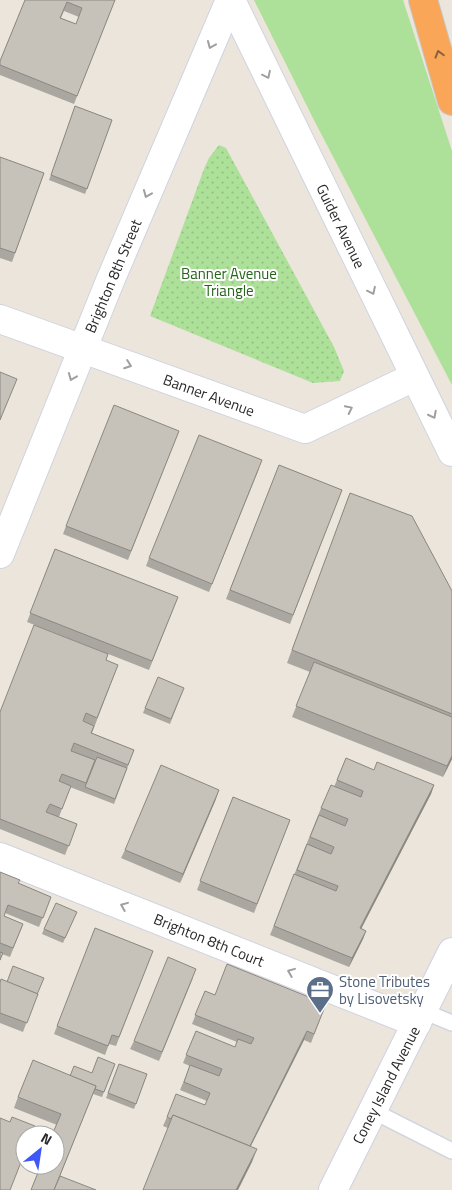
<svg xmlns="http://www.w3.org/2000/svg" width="452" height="1190" font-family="'Titillium Web',sans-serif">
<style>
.grass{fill:#ade099}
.park{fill:url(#park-dots)}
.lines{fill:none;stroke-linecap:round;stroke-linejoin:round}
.service-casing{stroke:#d0d3e1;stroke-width:18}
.minor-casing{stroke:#d0d3e1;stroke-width:30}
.secondary-casing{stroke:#d0d3e1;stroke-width:30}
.motorway-casing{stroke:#c7c7c7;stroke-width:30}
.service{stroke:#fff;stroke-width:15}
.minor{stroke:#fff;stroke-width:28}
.secondary{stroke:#fff;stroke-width:28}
.motorway{stroke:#f9a658;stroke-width:28}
.wall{fill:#aaa7a0;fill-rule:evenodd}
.shaded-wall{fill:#8b8882}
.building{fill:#c6c2ba;stroke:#8b8882;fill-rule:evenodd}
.oneway{stroke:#9f9f9f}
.oneway2{stroke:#87613e}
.labels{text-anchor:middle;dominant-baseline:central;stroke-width:4;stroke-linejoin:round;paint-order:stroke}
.street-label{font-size:15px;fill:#292929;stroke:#fff}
.park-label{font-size:15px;fill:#27631c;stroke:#fff}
.service-label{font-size:15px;fill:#4e5e75;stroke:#fff;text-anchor:start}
</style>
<defs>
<pattern id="park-dots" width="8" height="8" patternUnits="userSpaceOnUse" patternTransform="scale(1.25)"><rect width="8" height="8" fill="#ade099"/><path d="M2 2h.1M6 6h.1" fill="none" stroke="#95c084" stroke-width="1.8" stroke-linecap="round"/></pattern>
</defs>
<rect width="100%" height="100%" fill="#ebe5db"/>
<polygon class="grass" points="254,0 403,0 452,151 452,385 315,122"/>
<polygon class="park" points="219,145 226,148 334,347 344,371 340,381 313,383 150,316 204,169 209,158"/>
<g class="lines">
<defs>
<g id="service">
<polyline points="423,1011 452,1023"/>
<polyline points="373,1111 452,1151"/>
</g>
<g id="minor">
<polyline points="0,319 305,429 414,377"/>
<polyline points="0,554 110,281 230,0"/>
<polyline points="0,857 417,1023"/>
</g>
<g id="secondary">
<polyline points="231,0 452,452"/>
<polyline points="333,1190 452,952"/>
</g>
<polyline id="motorway" points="423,0 452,101"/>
</defs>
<use href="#service" class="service-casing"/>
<use href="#minor" class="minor-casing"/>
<use href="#secondary" class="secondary-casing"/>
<use href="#motorway" class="motorway-casing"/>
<use href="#service" class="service"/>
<use href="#minor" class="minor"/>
<use href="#secondary" class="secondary"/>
<use href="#motorway" class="motorway"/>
</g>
<g class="wall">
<path d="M25,0H115L74,104L0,75V61ZM64,11L79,17L76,24L61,18Z"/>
<polygon points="75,106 112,120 85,194 49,180"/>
<polygon points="0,157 44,173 12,262 0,258"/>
<polygon points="179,431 128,560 63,534 66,526"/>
<polygon points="279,465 342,490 290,624 226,599"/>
<polygon points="259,469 209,592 146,566 149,558"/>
<polygon points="350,493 452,591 452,759 443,777 292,717 310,672 287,663"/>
<polygon points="55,549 178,597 149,670 27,622"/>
<polygon points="106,660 118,665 92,733 134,750 114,804 70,787 59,817 77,824 65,855 0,829 0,712"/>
<polygon points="184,688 170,724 143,713 145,708"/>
<polygon points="346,758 374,770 434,785 431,794 361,928 366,931 363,939 349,967 270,935 321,808 334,787"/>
<polygon points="233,797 290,820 254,913 197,890"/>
<polygon points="216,799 180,883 121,858 125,850"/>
<polygon points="0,872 18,883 51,897 39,927 5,913 4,916 23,924 10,957 2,954 0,961"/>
<polygon points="75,916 63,943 42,934 44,929"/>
<polygon points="95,928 153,951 116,1046 109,1044 105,1055 54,1034"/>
<polygon points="193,978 159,1061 130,1049 134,1041"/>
<polygon points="0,983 34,1002 23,1032 0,1023"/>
<polygon points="205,991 215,995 326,1004 311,1043 304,1040 251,1146 252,1162 163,1126 167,1117 205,1105 207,1101 180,1090 190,1066 183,1063 196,1031 235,1047 237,1042 192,1024"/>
<polygon points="115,1064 102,1097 93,1094 60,1176 31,1190 57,1125 14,1108 18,1097 70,1076 92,1073"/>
<polygon points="119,1064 147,1074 134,1109 106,1098"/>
</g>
<g class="shaded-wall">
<polygon points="452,756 452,759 443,777 447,766"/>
<polygon points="434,785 431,794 357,937 360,928"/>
<polygon points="219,790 216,799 180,883 183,874"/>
<polygon points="366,931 363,939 349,967 352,958"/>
<polygon points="307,1031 304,1040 244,1159 248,1150"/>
<polygon points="257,1149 252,1162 238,1190 236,1190"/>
</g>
<g class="building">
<path d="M25,0H115L77,96L0,65V61ZM67,2L82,8L76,24L60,18Z"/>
<polygon points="75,106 112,120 87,189 51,175"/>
<polygon points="0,157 44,173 15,253 0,248"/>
<polygon points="0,372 17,379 0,420"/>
<polygon points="114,405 179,431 131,551 66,526"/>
<polygon points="199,435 262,460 212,584 149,558"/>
<polygon points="279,465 342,490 293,615 230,590"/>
<polygon points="350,493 412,516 452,591 452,714 292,650"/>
<polygon points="55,549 178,597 152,661 30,613"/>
<polygon points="34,625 108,654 106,660 118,665 97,718 86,713 83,721 94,726 91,733 134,750 128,765 74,743 71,751 95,760 86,783 62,774 59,781 71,786 62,809 50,804 46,812 77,824 69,846 0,819 0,712"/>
<polygon points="314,662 452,717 452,756 447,766 296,706"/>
<polygon points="158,677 184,688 171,719 145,708"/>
<polygon points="97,757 127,768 115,799 85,787"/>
<polygon points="346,758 374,770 377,762 434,785 360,928 366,931 352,958 274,926 294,874 336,891 338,886 297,870 307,844 331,854 334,847 310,837 319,815 345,826 348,819 321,808 331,785 361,797 363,791 337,780"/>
<polygon points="161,765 219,790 183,874 125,850"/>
<polygon points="233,797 290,820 257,904 200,881"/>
<polygon points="0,872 20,880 18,883 51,897 43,918 8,905 4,916 23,924 13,948 0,943"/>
<polygon points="56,903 77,912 65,938 44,929"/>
<polygon points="95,928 153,951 119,1037 112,1035 108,1046 57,1026"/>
<polygon points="0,952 3,953 0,960"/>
<polygon points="168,957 196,969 162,1052 134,1041"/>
<polygon points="227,964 326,1004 314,1034 307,1031 250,1146 173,1115 171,1119 167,1117 176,1094 205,1105 210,1093 184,1082 190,1065 219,1076 222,1069 186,1055 196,1031 235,1047 238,1039 251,1044 254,1038 195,1015 205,991 215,995"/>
<polygon points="13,966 44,978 36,997 38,994 7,982"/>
<polygon points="1,979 38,994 27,1023 0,1013 0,983"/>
<polygon points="98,1057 115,1064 104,1092 95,1089 96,1086 70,1076 74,1066 92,1073"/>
<polygon points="33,1060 96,1086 54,1190 31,1190 41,1165 55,1165 55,1135 52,1135 61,1114 18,1097"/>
<polygon points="119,1064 147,1074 136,1104 108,1093"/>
<polygon points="173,1115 257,1149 236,1190 143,1190"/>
<polygon points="12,1117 35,1126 32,1135 25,1135 25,1152 10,1190 0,1190 0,1118 10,1122"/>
<polygon points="60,1176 96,1190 54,1190"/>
</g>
<defs><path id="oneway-chevron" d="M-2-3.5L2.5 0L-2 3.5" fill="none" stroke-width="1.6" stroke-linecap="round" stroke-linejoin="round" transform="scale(1.25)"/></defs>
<g class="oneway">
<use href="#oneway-chevron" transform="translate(211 45) rotate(113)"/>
<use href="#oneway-chevron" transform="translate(267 75) rotate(64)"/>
<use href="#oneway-chevron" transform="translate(147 194) rotate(113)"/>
<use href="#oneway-chevron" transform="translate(372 291) rotate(64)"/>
<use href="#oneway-chevron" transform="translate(128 365) rotate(20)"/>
<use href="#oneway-chevron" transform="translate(72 377) rotate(112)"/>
<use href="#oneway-chevron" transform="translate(349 409) rotate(-26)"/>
<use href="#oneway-chevron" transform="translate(433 415) rotate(63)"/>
<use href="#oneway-chevron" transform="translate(124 906) rotate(-158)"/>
<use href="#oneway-chevron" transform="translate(291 972) rotate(-158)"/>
</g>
<use class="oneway2" href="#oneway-chevron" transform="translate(439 54) rotate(-106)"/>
<defs>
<symbol id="office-pin" viewBox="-11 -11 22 30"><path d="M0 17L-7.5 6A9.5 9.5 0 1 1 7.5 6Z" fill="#5c6f8a" stroke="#fff"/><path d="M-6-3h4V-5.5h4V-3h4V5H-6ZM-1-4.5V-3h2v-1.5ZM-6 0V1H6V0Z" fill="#fff"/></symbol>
</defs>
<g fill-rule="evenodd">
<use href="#office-pin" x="304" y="974" width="32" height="43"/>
</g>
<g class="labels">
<g class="street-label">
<text transform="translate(341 226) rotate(64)">Guider Avenue</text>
<text transform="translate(113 276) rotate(-67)">Brighton 8th Street</text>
<text transform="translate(209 395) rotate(20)">Banner Avenue</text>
<text transform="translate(209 940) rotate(22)">Brighton 8th Court</text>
<text transform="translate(386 1085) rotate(-63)">Coney Island Avenue</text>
</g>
<g class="park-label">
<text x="229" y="273">Banner Avenue<tspan x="229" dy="17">Triangle</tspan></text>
</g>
<g class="service-label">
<text x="339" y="981">Stone Tributes<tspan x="339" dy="17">by Lisovetsky</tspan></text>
</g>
</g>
<g transform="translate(40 1150) rotate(30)"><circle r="24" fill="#ffffff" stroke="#a9a9a9"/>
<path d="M0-4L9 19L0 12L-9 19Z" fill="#3f57f4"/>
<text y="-8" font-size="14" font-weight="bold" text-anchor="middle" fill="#292929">N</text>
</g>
</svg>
